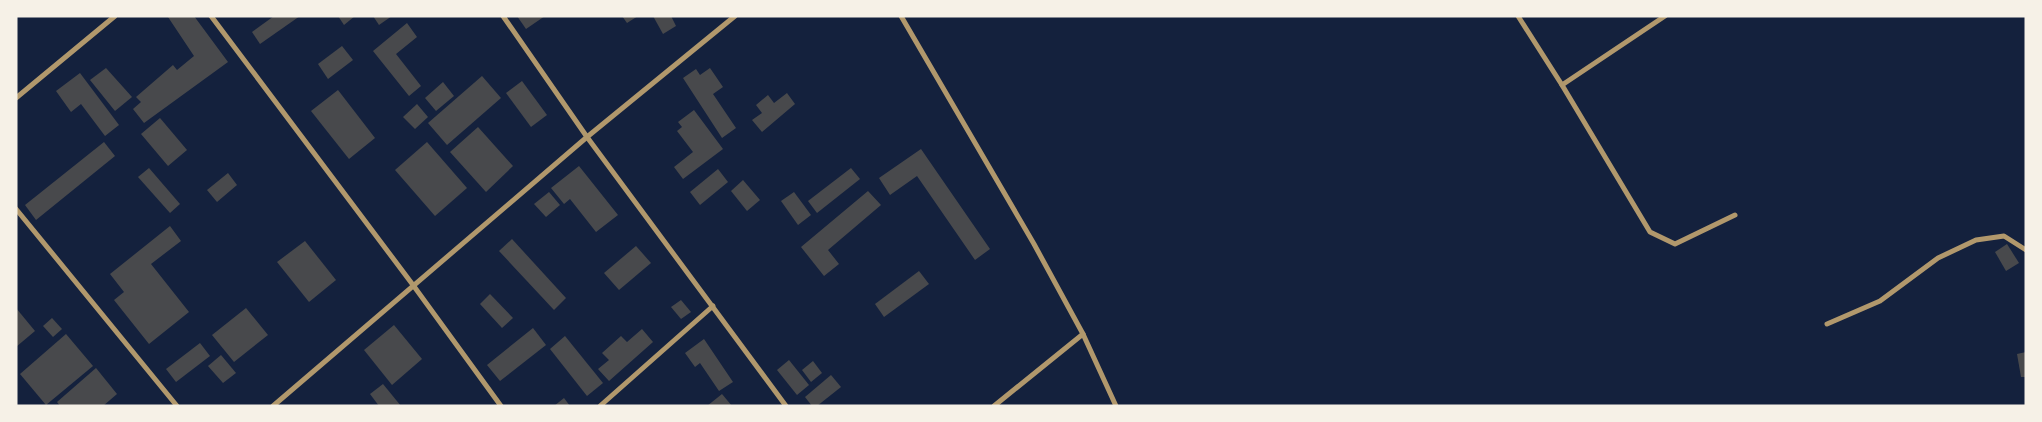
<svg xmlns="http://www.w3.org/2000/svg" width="2042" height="422" font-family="Jost,sans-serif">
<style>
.building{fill:#48494c}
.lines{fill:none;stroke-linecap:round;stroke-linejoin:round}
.minor{stroke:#b1986c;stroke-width:5}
</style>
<rect width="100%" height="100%" fill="#14213d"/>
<g class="building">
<polygon points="169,16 194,16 228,62 144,123 133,109 141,102 136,97 173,65 177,70 194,56 168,17"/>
<polygon points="274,16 300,16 260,44 252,32"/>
<polygon points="338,16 355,16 344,25"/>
<polygon points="373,16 392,16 379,25"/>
<polygon points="517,16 545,16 526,29"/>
<polygon points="622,16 638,16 627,23"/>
<polygon points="653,16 671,16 676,26 663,34"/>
<polygon points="407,23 417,37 396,54 421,86 409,96 373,51"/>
<polygon points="342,46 353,60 328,79 318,64"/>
<polygon points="106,68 132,97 115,111 90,80"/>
<polygon points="710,68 723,87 713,94 736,128 722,138 683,78 696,69 700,75"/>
<polygon points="80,73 119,125 105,136 81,104 71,112 56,91"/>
<polygon points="482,76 501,98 447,145 428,123"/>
<polygon points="522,81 547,115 531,127 506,93"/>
<polygon points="443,82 454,96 436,111 425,98"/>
<polygon points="338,90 375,138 349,159 311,111"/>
<polygon points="787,93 795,104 762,132 752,120 762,113 756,105 768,95 774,103"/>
<polygon points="417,104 428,117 415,129 403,117"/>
<polygon points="694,110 723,149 683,179 674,167 693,152 677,131 682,127 678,122"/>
<polygon points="160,118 187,150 168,166 141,134"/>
<polygon points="478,127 513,166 486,192 450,152"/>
<polygon points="104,142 115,156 36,220 25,205"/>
<polygon points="427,142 467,188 435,216 395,170"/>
<polygon points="921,149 990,249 975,260 917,176 890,195 879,178"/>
<polygon points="579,166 618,215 596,232 570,199 564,204 551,188"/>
<polygon points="149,168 180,204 170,213 138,177"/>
<polygon points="851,168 860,179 817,213 808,201"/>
<polygon points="718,169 728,182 700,205 690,192"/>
<polygon points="228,173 237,185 217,202 207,190"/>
<polygon points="743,180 760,200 747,211 731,191"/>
<polygon points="868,191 881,205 828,250 839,264 824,276 801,247"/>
<polygon points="549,192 560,205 546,217 534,204"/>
<polygon points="794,192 811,215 798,225 781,201"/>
<polygon points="170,226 181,241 151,264 189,312 149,344 114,300 124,292 110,274"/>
<polygon points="512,239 566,298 554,310 499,251"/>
<polygon points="305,241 336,280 309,302 277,262"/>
<polygon points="2007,244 2019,263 2006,271 1995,252"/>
<polygon points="636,246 651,263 619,290 604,273"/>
<polygon points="919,271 929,284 884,317 875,304"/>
<polygon points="490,294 513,318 502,328 480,304"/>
<polygon points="681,300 691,312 681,319 671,307"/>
<polygon points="16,308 35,331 16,347"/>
<polygon points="246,308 268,335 234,362 212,335"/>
<polygon points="52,318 62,329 53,337 43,326"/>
<polygon points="394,325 422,359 392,385 364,350"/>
<polygon points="533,328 546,345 500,381 487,365"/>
<polygon points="642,329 653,342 609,381 598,369 609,360 602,353 621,336 627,342"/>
<polygon points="66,334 93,366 46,405 20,374"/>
<polygon points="565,336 603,383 587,396 550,349"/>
<polygon points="704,339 733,382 719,391 700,363 695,367 685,353"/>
<polygon points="200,343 210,356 176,382 166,369"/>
<polygon points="2026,352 2026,377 2021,377 2017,354"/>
<polygon points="221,355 236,373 223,383 208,366"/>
<polygon points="789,360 809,385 797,395 777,370"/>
<polygon points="813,361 822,373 811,382 802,370"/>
<polygon points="96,368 117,394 103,406 60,406 57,402"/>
<polygon points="831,375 841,387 817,406 812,406 805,397"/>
<polygon points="383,384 401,406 379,406 370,394"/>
<polygon points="722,394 732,406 707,406"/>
<polygon points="564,398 570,406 554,406"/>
</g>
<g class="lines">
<g class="minor">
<polyline points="211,16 413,285 501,406"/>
<polyline points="503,16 587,137 786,406"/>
<polyline points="901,16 1034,244 1083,334 1116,406"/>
<polyline points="1518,16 1562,85 1665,16"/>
<polyline points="1562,85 1650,232 1675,244 1735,215"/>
<polyline points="16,98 115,16"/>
<polyline points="16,209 177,406"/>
<polyline points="1827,324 1880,301 1938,258 1976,240 2004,236 2026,250"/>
<polyline points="273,406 587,137 735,16"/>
<polyline points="600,406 713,306"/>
<polyline points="994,406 1083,334"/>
</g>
</g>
<rect width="2042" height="422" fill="none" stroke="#f6f1e7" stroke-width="35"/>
</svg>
